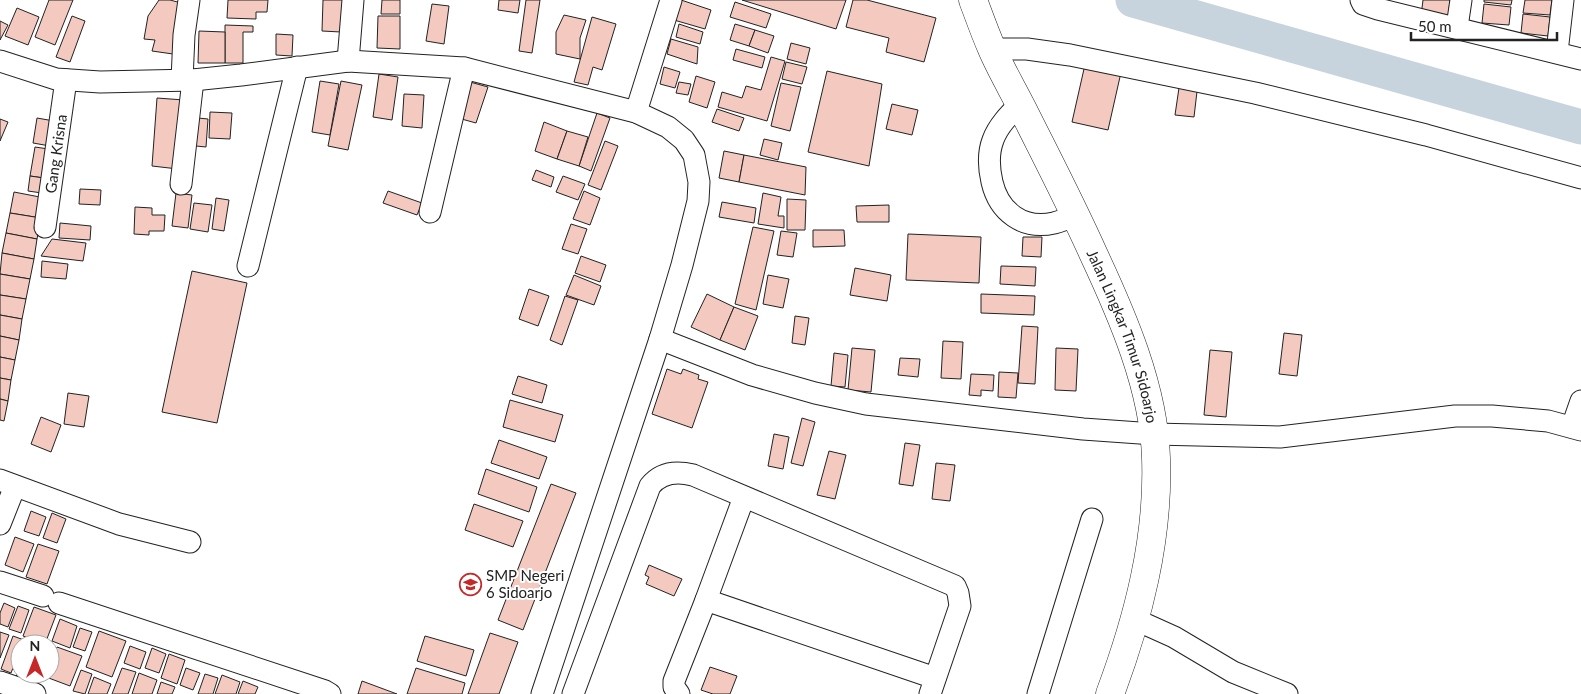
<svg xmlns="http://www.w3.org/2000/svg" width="1581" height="694" font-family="Lato,sans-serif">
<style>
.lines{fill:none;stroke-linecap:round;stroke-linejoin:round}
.river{stroke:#c7d3dd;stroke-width:35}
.building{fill:#f3c9c0;stroke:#222}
.minor-casing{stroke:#222;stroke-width:23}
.major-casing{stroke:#222;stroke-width:29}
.minor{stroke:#fff;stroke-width:21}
.major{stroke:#fff;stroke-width:28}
.labels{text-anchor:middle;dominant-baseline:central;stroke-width:4;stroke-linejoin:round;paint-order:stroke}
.street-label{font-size:15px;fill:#222;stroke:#fff}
.poi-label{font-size:15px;fill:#222;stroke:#fff;text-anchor:start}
</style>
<rect width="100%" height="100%" fill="#fff"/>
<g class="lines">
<polyline class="river" points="1133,0 1581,127"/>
</g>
<g class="building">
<polygon points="49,0 73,0 55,45 35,37"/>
<polygon points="159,0 170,0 185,4 173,54 152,51 155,40 144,39 148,16"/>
<polygon points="228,0 268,0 267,12 256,12 256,19 227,18"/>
<polygon points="323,0 343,0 341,32 322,31"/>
<polygon points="382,0 400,0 400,14 381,14"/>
<polygon points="499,0 520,0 518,13 498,10"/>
<polygon points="526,0 540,0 532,53 519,51"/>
<polygon points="681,0 711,10 705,29 674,20"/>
<polygon points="742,0 846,0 836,29"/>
<polygon points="853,0 867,0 936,18 924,62 886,52 889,38 846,27"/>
<polygon points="1423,0 1450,0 1448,19 1421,16"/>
<polygon points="1484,0 1512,0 1511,5 1484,2"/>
<polygon points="1525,0 1552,0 1550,15 1523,13"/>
<polygon points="735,2 771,14 766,28 730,17"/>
<polygon points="432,4 449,6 444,44 426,41"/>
<polygon points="1484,4 1511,7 1509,25 1482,23"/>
<polygon points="17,8 39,17 28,45 5,36"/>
<polygon points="1523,14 1550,17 1548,36 1521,33"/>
<polygon points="564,15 586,20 580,38 580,59 556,54 556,32"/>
<polygon points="72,16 85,21 70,62 56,57"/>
<polygon points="378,16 400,16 400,49 377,48"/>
<polygon points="592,17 616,24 602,70 593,67 588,85 574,82"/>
<polygon points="0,21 8,25 0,40"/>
<polygon points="679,24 703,32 700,44 676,37"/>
<polygon points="735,24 755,30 749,46 730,40"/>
<polygon points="225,25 253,26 253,32 243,32 243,63 225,63"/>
<polygon points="755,30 774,36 768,53 749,46"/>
<polygon points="199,31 225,32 225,63 198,63"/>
<polygon points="276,34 293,35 292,56 276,55"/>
<polygon points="671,39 698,47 697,64 667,54"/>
<polygon points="791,43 810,48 806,64 787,59"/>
<polygon points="736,49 765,57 762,68 733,60"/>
<polygon points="771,57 785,61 767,121 718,107 722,92 742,98 746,86 761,90"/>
<polygon points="1086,60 1122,68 1108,130 1072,122"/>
<polygon points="786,62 807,67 802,84 782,79"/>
<polygon points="664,67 680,72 675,88 660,84"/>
<polygon points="827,71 882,84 869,166 808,152"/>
<polygon points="379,74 398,77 392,120 373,117"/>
<polygon points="696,76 715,82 707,108 689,102"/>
<polygon points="320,81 339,84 330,135 312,132"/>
<polygon points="341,81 362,85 348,150 328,146"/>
<polygon points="1180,81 1198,83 1194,117 1175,115"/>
<polygon points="470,82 488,87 476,123 458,118"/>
<polygon points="679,82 691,84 688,95 676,93"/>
<polygon points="781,83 801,87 790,131 771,126"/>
<polygon points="404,94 424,95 422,128 402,126"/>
<polygon points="157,98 184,100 178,169 152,166"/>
<polygon points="892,104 918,110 912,135 886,129"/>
<polygon points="717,109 744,118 739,131 712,122"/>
<polygon points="210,112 232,113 230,139 209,138"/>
<polygon points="597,113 610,118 591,171 579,166"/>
<polygon points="37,118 54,121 50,146 33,143"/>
<polygon points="198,118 208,119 206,147 196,146"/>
<polygon points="0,119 8,122 0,141"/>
<polygon points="544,122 567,131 557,159 535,151"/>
<polygon points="567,131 588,137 579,166 557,159"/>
<polygon points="764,139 782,143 778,160 760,155"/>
<polygon points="605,141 618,146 601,190 588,185"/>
<polygon points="35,147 55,150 51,179 30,176"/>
<polygon points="724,151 744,155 739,182 719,178"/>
<polygon points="744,155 806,167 805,195 739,182"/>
<polygon points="536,170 554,177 551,187 532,180"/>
<polygon points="30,176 51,179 49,194 28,191"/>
<polygon points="563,176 585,184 578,200 556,192"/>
<polygon points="80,189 101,190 100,205 79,204"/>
<polygon points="388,191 422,203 417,215 383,203"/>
<polygon points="584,191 600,198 590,225 573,219"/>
<polygon points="14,192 45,198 41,218 10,213"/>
<polygon points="176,193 192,195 188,228 172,226"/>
<polygon points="763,193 781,197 778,216 784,216 784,228 758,224"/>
<polygon points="216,198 229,200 224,231 212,229"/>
<polygon points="787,199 806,200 805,230 787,230"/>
<polygon points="722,202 756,208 754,223 719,217"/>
<polygon points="194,203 212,205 208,232 190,229"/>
<polygon points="889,205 889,222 857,222 856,206"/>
<polygon points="135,207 152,208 152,215 165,215 164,231 149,231 149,235 134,234"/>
<polygon points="10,213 41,218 37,239 6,233"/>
<polygon points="60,223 91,226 90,240 59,238"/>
<polygon points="571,224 587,229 578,254 562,249"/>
<polygon points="753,227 774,231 756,310 735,304"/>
<polygon points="813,230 844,230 845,246 813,247"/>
<polygon points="781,231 797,233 793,257 777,255"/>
<polygon points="6,233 37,239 34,259 2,253"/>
<polygon points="908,234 981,237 979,283 906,280"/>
<polygon points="1023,237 1042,237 1041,257 1022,256"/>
<polygon points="52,239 86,243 83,261 41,256"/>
<polygon points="2,253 34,259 30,279 0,274"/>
<polygon points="581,256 606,265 600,282 575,273"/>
<polygon points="42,261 68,264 66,279 41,277"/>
<polygon points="1001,266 1036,267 1035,286 1000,284"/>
<polygon points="855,268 891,275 887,301 850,295"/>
<polygon points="192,271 247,283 217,423 162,412"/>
<polygon points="0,274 30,279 26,299 0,295"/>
<polygon points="574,275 601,286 594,305 566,295"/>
<polygon points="768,275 789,279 783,308 763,304"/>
<polygon points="529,289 549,296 538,326 519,319"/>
<polygon points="707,294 734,307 720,340 691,327"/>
<polygon points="981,294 1035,296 1034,315 981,313"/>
<polygon points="0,295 26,299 22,319 0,315"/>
<polygon points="565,296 578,300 562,345 550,340"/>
<polygon points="734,307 758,316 745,350 720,340"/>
<polygon points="0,315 22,319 19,340 0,336"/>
<polygon points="795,316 809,318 805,345 792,343"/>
<polygon points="1022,326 1038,327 1035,384 1018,383"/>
<polygon points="1284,333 1302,335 1297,376 1279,374"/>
<polygon points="0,336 19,340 15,360 0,357"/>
<polygon points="943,341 963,342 961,379 941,378"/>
<polygon points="852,348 875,350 871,392 848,390"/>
<polygon points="1056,348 1078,349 1076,391 1055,390"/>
<polygon points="1210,350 1232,352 1226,417 1204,415"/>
<polygon points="834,353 848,355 845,387 831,386"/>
<polygon points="0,357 15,360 11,380 0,378"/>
<polygon points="900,358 920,359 918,377 898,375"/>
<polygon points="667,369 681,374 683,369 699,375 698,379 708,382 692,428 652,414"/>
<polygon points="999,372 1018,373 1016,398 998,397"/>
<polygon points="971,374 994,375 993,391 981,390 981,396 969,395"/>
<polygon points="518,376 547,385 542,403 512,394"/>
<polygon points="0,378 11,380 8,401 0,399"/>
<polygon points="68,393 89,396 84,427 64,424"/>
<polygon points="0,399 8,401 4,421 0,420"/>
<polygon points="510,400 563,415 555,442 503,427"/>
<polygon points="41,417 61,425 51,452 31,444"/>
<polygon points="802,418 815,422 803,466 791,463"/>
<polygon points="774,434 789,437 783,469 768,466"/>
<polygon points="499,440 547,457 539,479 491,463"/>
<polygon points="905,443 920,445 913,486 899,484"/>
<polygon points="829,451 846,455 835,499 817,495"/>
<polygon points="936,463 955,465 950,501 932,499"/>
<polygon points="486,469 537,487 529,512 478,494"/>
<polygon points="551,484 576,493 523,630 498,620"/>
<polygon points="474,504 523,521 513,547 465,530"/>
<polygon points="31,511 46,517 39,536 24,531"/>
<polygon points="52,513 66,519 57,543 43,538"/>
<polygon points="15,537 34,544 23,572 5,565"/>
<polygon points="38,544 59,551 47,584 26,577"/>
<polygon points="649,565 682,579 674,596 646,584 649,577 645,575"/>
<polygon points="4,603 15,608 8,627 0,624 0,613"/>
<polygon points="18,606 29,610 21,633 9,629"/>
<polygon points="34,607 56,615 45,644 23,636"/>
<polygon points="60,619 77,626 70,648 52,641"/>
<polygon points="80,628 92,632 85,651 73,647"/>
<polygon points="99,631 126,641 112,677 86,667"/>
<polygon points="0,632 9,635 0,658"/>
<polygon points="490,633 518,642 499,694 468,694"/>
<polygon points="13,636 24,640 22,644 20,644 20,650 11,673 1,669"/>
<polygon points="425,636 474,650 466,676 417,661"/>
<polygon points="130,646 146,652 140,669 124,663"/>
<polygon points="57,647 82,656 70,686 46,677 47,674 50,674 50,666"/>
<polygon points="152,648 166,654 159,673 145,668"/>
<polygon points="169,654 185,660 177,684 161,678"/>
<polygon points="20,666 20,674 31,674 28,682 16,677"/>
<polygon points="710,667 737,676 730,694 713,694 701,690"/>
<polygon points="122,668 136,672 128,694 112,694"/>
<polygon points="186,668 200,673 193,690 180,685"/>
<polygon points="416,668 465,683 462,694 407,694"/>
<polygon points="81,670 92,674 85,694 73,691"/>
<polygon points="139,673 157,680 152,694 132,694"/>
<polygon points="205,674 218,678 213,694 198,694"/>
<polygon points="222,675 240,682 236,694 215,694"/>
<polygon points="94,677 111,684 107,694 88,694"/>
<polygon points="243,681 258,687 255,694 238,694"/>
<polygon points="362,681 397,694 358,694"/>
<polygon points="161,682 175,687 172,694 157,694"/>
</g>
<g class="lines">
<defs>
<g id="minor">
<polyline points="1361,0 1363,4 1378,9 1581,59"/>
<polyline points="1457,27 1461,0"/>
<polyline points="992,49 1027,49 1070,55 1255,93 1426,135 1581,178"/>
<polyline points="1557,52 1563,0"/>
<polyline points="0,61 56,79 100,82 193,80 241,75 348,61 464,68 636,112 668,127 684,140 694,155 699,182 698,201 682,265 660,339 542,694"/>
<polyline points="348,61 353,0"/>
<polyline points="182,80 184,35 189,0"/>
<path d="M1020,104C1009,115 998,126 993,140C988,153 989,169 992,182C999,212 1023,230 1054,223C1062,221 1069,218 1076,215"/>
<polyline points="636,112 671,0"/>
<polyline points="181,184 193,80"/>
<polyline points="430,212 464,68"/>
<path id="s1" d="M45,227L66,80"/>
<polyline points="248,266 297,67"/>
<polyline points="660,339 752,375 815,393 866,404 1083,429 1154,434 1280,437 1455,416 1492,416 1548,421 1581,430"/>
<polyline points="1572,427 1581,401"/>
<polyline points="0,480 119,524 190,542"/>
<polyline points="0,524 15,486"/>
<polyline points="0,582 43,596"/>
<polyline points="706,600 744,497"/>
<polyline points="59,603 325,691 330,694"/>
<polyline points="1134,619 1174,637 1233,672 1287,694"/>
<polyline points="0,682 35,694"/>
<path d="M573,694L650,486C661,472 677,471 693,475L955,586L958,593L960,606L930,694"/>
<polyline points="679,694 674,687 674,681 706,600 935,678"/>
<polyline points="1038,694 1092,519"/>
</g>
<g id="major">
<path id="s2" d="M973,0C979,16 985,33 992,49C1001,70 1013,90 1023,110C1047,158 1071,204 1093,253C1122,315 1154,388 1156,458C1159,539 1138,619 1110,694"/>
</g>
</defs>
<use href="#minor" class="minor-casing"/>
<use href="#major" class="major-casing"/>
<use href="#minor" class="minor"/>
<use href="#major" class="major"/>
</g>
<defs>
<symbol id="school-ring" viewBox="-11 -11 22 22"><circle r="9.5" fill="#fff" stroke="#c62828" stroke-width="1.5"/><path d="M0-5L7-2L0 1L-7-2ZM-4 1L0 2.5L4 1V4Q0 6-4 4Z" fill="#c62828"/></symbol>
</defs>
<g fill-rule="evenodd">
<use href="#school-ring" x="458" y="572" width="25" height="25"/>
</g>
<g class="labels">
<g class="street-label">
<text stroke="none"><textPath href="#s1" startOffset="74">Gang Krisna</textPath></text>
<text stroke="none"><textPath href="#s2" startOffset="369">Jalan Lingkar Timur Sidoarjo</textPath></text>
</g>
<g class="poi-label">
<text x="486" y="575">SMP Negeri<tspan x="486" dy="17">6 Sidoarjo</tspan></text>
</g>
</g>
<g transform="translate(35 659)"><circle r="24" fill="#ffffff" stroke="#a7a7a7"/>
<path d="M0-4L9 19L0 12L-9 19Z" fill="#c62828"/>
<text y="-8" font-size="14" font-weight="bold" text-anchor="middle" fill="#222222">N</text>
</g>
<path d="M1411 32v8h146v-8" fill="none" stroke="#222222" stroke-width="2.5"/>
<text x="1418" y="32" font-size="15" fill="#222222" stroke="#ffffff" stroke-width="4" paint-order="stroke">50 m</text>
</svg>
